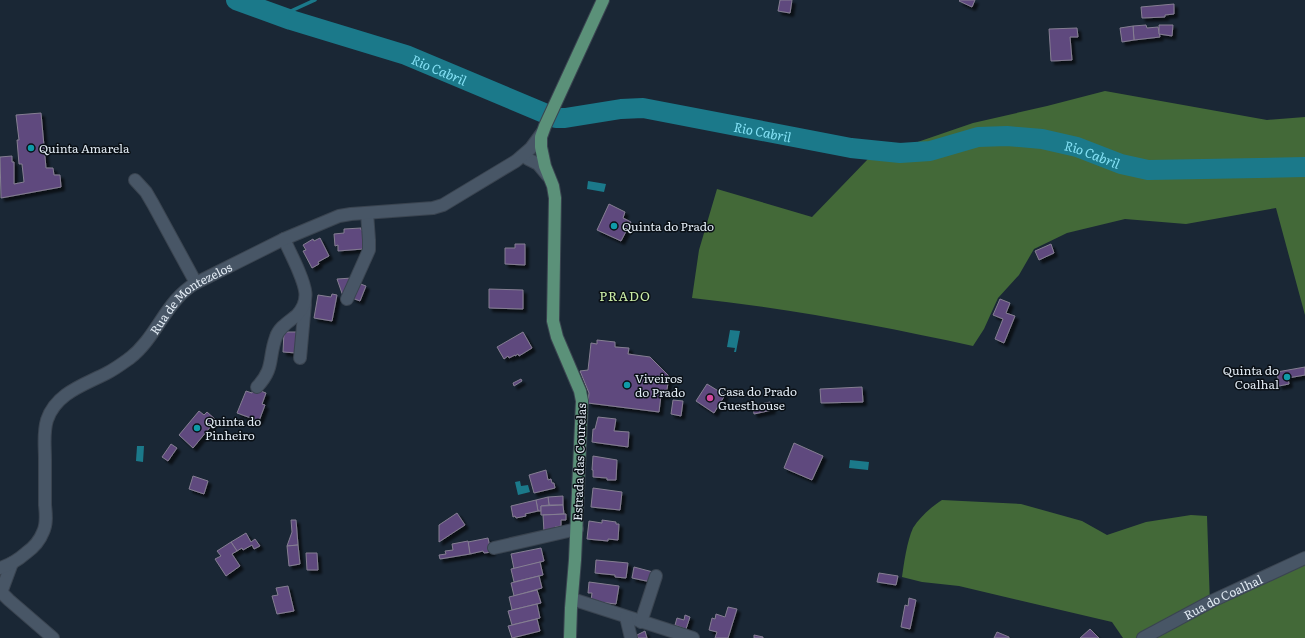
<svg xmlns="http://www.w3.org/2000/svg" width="1305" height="638" font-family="Literata,serif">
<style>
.forest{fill:#436938}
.water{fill:#1b798a}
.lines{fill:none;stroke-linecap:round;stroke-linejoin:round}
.stream{stroke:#1b798a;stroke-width:3.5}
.river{stroke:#1b798a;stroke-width:20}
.building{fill:#5f4a7e;stroke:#857e92;filter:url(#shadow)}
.minor-casing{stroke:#3a4450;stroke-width:14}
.major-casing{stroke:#3a4450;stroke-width:14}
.minor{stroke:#485666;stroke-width:12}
.major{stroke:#5b9179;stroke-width:12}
.culture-dot{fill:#0f9aa8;stroke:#0a1016;stroke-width:1.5}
.hotel-dot{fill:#d1479c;stroke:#0a1016;stroke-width:1.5}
.labels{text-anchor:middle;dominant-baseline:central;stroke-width:3;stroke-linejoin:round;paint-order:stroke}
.poi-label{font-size:12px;fill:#e1eaf3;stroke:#0a1016;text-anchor:start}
.street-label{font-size:12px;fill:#e1eaf3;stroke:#0a1016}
.water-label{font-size:13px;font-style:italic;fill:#85e2f6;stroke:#0a1016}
.neighbourhood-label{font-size:13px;letter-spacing:1px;fill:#caeca5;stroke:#0a1016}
</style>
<defs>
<filter id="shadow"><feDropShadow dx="3.5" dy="3.5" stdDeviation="1" flood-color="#0009"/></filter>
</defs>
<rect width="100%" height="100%" fill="#1a2735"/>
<g class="forest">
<path d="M1105,91L1267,120L1305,117V315L1276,208L1186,224L1125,219L1067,233L1034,249L1019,275L998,298L984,329L973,346C881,326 786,308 692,298L699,250L717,189L812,217L868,159L973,123L1047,106Z"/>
<path d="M942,500L1021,504L1082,521L1107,535L1146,522L1191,515L1207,516L1210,605L1305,563V638H1123L1112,622L959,586L922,582L902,577C904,563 907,541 913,528C920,517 931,507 942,500Z"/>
</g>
<g class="water">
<polygon points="588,181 606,184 604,192 587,189"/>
<polygon points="730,330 740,331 736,352 734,352 735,348 727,347"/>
<polygon points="137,446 144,446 143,462 136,461"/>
<polygon points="850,460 869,462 868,470 849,468"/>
<polygon points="520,481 521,486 528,485 530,492 518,495 515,482"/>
</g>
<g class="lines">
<polyline class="stream" points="280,16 315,0"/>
<path class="river" id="s1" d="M236,0L291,20L406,55L556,118H565L621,109L643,108L851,148L900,153L930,151L978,137L1007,136L1042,139L1077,147L1121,164L1148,170L1305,167"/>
</g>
<g class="building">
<polygon points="780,0 792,0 790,13 778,11"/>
<polygon points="960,0 975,0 972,7 959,1"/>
<polygon points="1174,4 1174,14 1165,15 1165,17 1142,18 1141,7"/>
<polygon points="1146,25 1147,28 1158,27 1160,37 1134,40 1133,26"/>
<polygon points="1159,25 1173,25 1172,36 1159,34"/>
<polygon points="1133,26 1134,40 1122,42 1120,28"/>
<polygon points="1077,28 1078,37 1070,37 1072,60 1051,61 1049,29"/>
<polygon points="41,113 46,168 53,168 54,175 60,175 61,187 1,198 0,157 12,156 12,162 14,162 14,184 24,182 22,164 19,164 17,140 19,140 16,115"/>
<polygon points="609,204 625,212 623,218 631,222 621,241 597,230"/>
<polygon points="361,228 361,230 366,230 367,241 363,241 363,249 338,251 338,245 335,246 334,234 344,233 344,229"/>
<polygon points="320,238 329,256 318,262 319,264 312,268 303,251 306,250 303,245 313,239 314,241"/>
<polygon points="515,244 525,244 525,265 505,264 505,248 515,248"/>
<polygon points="1051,244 1054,253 1039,260 1035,251"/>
<polygon points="352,278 344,299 337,279"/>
<polygon points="358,283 366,286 360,301 352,298"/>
<polygon points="489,289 523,290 523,309 489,308"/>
<polygon points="332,294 337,295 332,321 314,318 318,295 331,297"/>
<polygon points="1000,299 1010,303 1006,313 1015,316 1004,343 995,339 1003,319 993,315"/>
<polygon points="284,332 298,332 297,353 283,352"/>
<polygon points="523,332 532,348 519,356 518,354 515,356 515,355 509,358 508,356 504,359 497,347"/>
<polygon points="597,340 615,342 615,347 629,348 628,354 650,357 669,376 666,396 661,395 659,412 588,403 589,393 580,371 588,370 591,343 597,344"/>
<polygon points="1305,367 1305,375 1288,378 1289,384 1279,386 1277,372"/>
<polygon points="521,379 522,381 514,386 513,383"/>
<polygon points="707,384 725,395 714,413 696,401"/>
<polygon points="862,387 863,402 821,403 820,389"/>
<polygon points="253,388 266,393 262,404 265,405 259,421 237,413 246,391 252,393"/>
<polygon points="673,400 683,401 681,416 671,414"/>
<polygon points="770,402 772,410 754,414 753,406"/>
<polygon points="199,411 204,415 207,412 216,420 193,448 179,435"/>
<polygon points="598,417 616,419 614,431 629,432 628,447 592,442 593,429 595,429"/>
<polygon points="794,443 823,456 812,480 784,468"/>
<polygon points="171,444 177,448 168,461 162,457"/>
<polygon points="593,456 617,460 616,480 607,480 607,478 593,477 593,470 592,470"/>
<polygon points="546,470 548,480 551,479 552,483 554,483 555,488 534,493 529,475"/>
<polygon points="193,476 208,481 204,494 189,489"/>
<polygon points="593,488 622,492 620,510 591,507"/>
<polygon points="563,496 563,505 549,505 548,497"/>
<polygon points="548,497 549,505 541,506 541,511 538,511 536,500"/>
<polygon points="536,500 538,511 525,514 526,516 516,518 515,516 513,517 511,506"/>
<polygon points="563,505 564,514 541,515 541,506"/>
<polygon points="457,513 465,525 439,542 439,525"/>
<polygon points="566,514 566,520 561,520 561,526 555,527 556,531 544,532 543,515"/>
<polygon points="291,520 296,520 298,545 287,546 292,532"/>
<polygon points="602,520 616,522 616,524 619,524 618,540 608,539 608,541 587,539 589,521 602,523"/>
<polygon points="246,533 251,542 255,539 260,546 254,549 252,545 243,550 242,548 237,551 231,542"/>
<polygon points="488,538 490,547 492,552 484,553 483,551 470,554 468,542"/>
<polygon points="468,541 470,554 440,559 439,555 446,554 445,551 453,550 452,544"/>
<polygon points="231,542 237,551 232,554 240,566 226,576 215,559 221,556 217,551"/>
<polygon points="298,545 300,564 289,566 287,546"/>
<polygon points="541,548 544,561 514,569 511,554"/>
<polygon points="306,553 317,553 318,570 307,570"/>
<polygon points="596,560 628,563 626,578 615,577 615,575 595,573"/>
<polygon points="540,562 543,575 514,582 511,569"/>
<polygon points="634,567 653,572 651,582 632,578"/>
<polygon points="879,573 898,576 896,585 877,582"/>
<polygon points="539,576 542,588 514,596 511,583"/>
<polygon points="589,582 619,586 616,604 591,601 592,593 588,593"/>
<polygon points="288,586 294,611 277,614 272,596 278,595 276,588"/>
<polygon points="537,590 541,603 512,610 509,597"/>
<polygon points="909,598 916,600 910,629 901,627 905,605 908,606"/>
<polygon points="537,604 540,618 512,625 508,611"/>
<polygon points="728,607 737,609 728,638 715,638 717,632 709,630 712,618 715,619 716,614 725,617"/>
<polygon points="685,615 690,617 686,629 675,625 677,618 684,620"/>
<polygon points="537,619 540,631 512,638 508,626"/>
<polygon points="1090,629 1099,638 1080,638"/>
<polygon points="645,631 647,638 638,638 637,635"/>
<polygon points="997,632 1009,637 1009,638 994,638"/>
<polygon points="754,635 763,637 763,638 754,638"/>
</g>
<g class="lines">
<defs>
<g id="minor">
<polyline points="528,159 538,164 548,176"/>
<polyline points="135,180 146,192 153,204 196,283"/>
<polyline points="347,299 369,250 369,240 367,213"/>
<polyline points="300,358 305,304"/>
<path d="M257,387C275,368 268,358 276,337C279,327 290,321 297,315C312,299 304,284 297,267C293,258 288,248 284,239"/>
<polyline points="494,548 577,529"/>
<polyline points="12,563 2,590 3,594 9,600 53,638"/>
<path id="s2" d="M0,568C10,565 18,560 26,553C33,548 40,540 43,532C47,524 46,514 45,505C45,490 45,475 45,459C45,446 43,433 47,420C56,393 84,385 107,373C115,369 123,363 130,358C157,337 166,300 196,283L284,239L339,216L351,214L433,208L443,205L516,161L531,148L542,133"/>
<polyline points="572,599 693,638"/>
<polyline points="626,617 631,638"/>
<polyline points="641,622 656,576"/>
<path id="s3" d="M1143,638L1212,601L1305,558"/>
</g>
<polyline id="major" points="570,638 571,608 575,560 582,401 580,391 557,337 553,321 555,198 553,186 545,166 541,147 541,137 545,126 603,0"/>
</defs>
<use href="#minor" class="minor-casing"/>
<use href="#major" class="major-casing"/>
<use href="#minor" class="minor"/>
<use href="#major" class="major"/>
</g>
<g class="culture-dot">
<circle cx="31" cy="148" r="4"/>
<circle cx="614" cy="226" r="4"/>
<circle cx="1287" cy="377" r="4"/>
<circle cx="627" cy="385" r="4"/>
<circle cx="197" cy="428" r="4"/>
</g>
<circle class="hotel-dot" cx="710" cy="398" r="4"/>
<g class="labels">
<g class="poi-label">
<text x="39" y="148">Quinta Amarela</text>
<text x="622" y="226">Quinta do Prado</text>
<text x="1279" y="370" text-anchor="end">Quinta do<tspan x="1279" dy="14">Coalhal</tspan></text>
<text x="635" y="378">Viveiros<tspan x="635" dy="14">do Prado</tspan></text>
<text x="718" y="391">Casa do Prado<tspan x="718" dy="14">Guesthouse</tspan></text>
<text x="205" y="421">Quinta do<tspan x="205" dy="14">Pinheiro</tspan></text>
</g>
<g class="street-label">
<text stroke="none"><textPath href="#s2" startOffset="363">Rua de Montezelos</textPath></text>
<text transform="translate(579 462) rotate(-88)">Estrada das Courelas</text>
<text stroke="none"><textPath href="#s3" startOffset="90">Rua do Coalhal</textPath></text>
</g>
<g class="water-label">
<text stroke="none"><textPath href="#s1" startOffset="215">Rio Cabril</textPath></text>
<text stroke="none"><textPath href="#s1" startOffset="551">Rio Cabril</textPath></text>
<text stroke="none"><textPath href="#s1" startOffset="887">Rio Cabril</textPath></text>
</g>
<g class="neighbourhood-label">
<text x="625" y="295">PRADO</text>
</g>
</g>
</svg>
